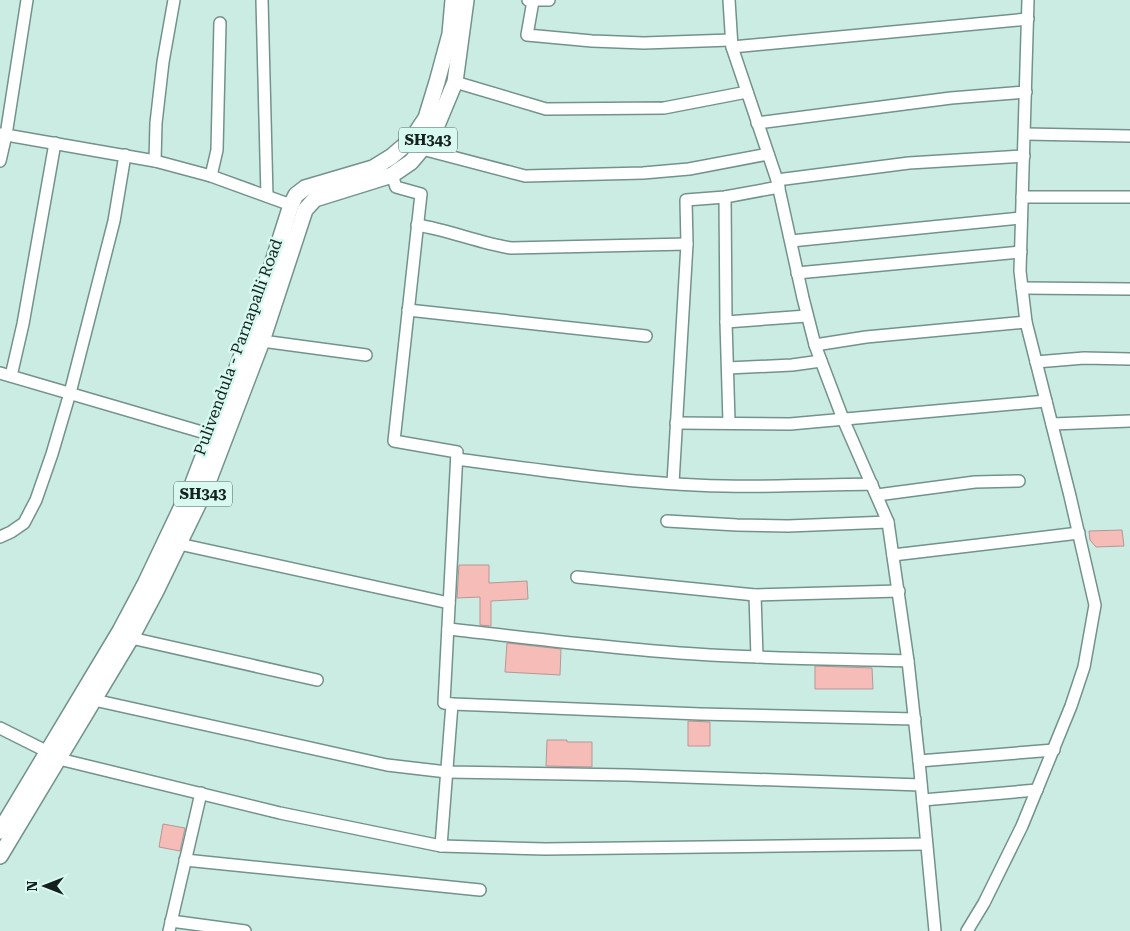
<svg xmlns="http://www.w3.org/2000/svg" width="1130" height="931" font-family="'Roboto Serif',serif">
<style>
.building{fill:#f6bcb7;stroke:#b69794}
.lines{fill:none;stroke-linecap:round;stroke-linejoin:round}
.minor-casing{stroke:#73928b;stroke-width:14}
.major-casing{stroke:#73928b;stroke-width:18}
.minor{stroke:#fff;stroke-width:11}
.major{stroke:#fff;stroke-width:15}
.labels{text-anchor:middle;dominant-baseline:central;stroke-width:5;stroke-linejoin:round;paint-order:stroke}
.shield{fill:#d7f9f0;stroke:#4e625d;stroke-width:1}
.shield-label{font-size:15px;font-weight:bold;fill:#14211e}
.street-label{font-size:16px;fill:#14211e;stroke:#d7f9f0}
</style>
<rect width="100%" height="100%" fill="#caece3"/>
<g class="building">
<polygon points="1122,530 1124,546 1096,547 1090,540 1089,531"/>
<polygon points="459,565 489,565 489,583 527,581 528,599 491,601 491,626 480,625 480,597 457,598"/>
<polygon points="507,643 561,649 560,675 505,672"/>
<polygon points="815,666 872,668 873,689 815,689"/>
<polygon points="688,721 710,722 710,746 688,746"/>
<polygon points="547,740 567,740 567,742 592,742 592,767 546,766"/>
<polygon points="163,824 185,828 180,851 159,847"/>
</g>
<g class="lines">
<defs>
<g id="minor">
<polyline points="262,0 267,196"/>
<polyline points="528,0 549,0"/>
<polyline points="729,0 732,47 777,180 803,298 815,345 843,419 888,522 908,661 919,761 935,931"/>
<polyline points="533,1 527,35 592,41 644,43 731,40"/>
<polyline points="732,47 1028,19"/>
<polyline points="455,82 546,109 664,108 747,92"/>
<polyline points="757,123 951,98 1026,92"/>
<polyline points="0,134 155,161 211,176 291,205"/>
<polyline points="1025,134 1130,136"/>
<polyline points="422,149 525,176 643,173 689,169 768,154"/>
<polyline points="0,161 6,135 27,0"/>
<polyline points="155,161 156,123 163,62 174,0"/>
<polyline points="392,175 396,187 421,194 394,441 457,452 444,703 452,704 441,846"/>
<polyline points="211,176 217,150 220,23"/>
<polyline points="777,180 909,163 1024,156"/>
<polyline points="725,197 726,322 729,422"/>
<polyline points="1022,197 1130,197"/>
<path d="M417,225C449,230 479,243 511,248L687,244"/>
<polyline points="791,241 1021,218"/>
<polyline points="797,273 1021,252"/>
<polyline points="1022,288 1130,289"/>
<polyline points="408,310 646,336"/>
<polyline points="726,322 807,316"/>
<polyline points="262,341 366,355"/>
<polyline points="815,345 866,337 1026,322"/>
<polyline points="1036,362 1084,358 1130,359"/>
<polyline points="728,368 792,365 821,361"/>
<polyline points="0,373 219,437"/>
<polyline points="11,376 23,324 55,143"/>
<polyline points="676,423 790,424 1046,401"/>
<polyline points="1052,424 1130,421"/>
<path d="M457,459C545,471 635,484 724,486C773,487 823,485 872,484"/>
<polyline points="673,483 687,244 686,200 725,197 779,187"/>
<polyline points="877,495 975,482 1019,481"/>
<polyline points="667,521 737,525 788,526 888,522"/>
<polyline points="0,537 11,532 24,523 36,500 52,454 70,393 114,221 125,155"/>
<polyline points="179,544 449,603"/>
<polyline points="893,555 1079,533"/>
<polyline points="577,577 755,595 899,591"/>
<polyline points="755,595 757,657"/>
<path d="M448,629C531,638 613,649 696,654C767,659 838,659 908,661"/>
<polyline points="131,638 317,680"/>
<polyline points="94,700 387,765 447,772 627,775 921,785"/>
<polyline points="452,704 700,714 915,719"/>
<polyline points="0,728 48,752"/>
<polyline points="59,759 280,813 441,846 545,849 926,844"/>
<polyline points="919,761 1054,750"/>
<polyline points="923,800 1037,790"/>
<polyline points="185,860 480,890"/>
<polyline points="171,921 245,931"/>
<polyline points="169,931 201,793"/>
<polyline points="967,931 984,903 1022,826 1071,706 1084,667 1095,605 1070,496 1026,322 1020,271 1028,0"/>
</g>
<g id="major">
<polyline points="0,831 120,631 145,584 193,483 250,334 291,205 296,195 305,188 373,168 391,157 412,139 426,118 437,82 450,34 453,0"/>
<polyline points="0,856 131,638 156,591 205,490 262,341 305,210 315,199 392,175 411,162 422,149 435,130 455,82 466,0"/>
</g>
</defs>
<use href="#minor" class="minor-casing"/>
<use href="#major" class="major-casing"/>
<use href="#minor" class="minor"/>
<use href="#major" class="major"/>
</g>
<g class="labels">
<g class="shield">
<rect x="399" y="127.5" width="58" height="25" rx="4"/>
<rect x="174" y="481.5" width="58" height="25" rx="4"/>
</g>
<g class="shield-label">
<text x="428" y="140">SH343</text>
<text x="203" y="494">SH343</text>
</g>
<g class="street-label">
<text transform="translate(238 347) rotate(-70)">Pulivendula - Parnapalli Road</text>
</g>
</g>
<g transform="translate(45 886) rotate(270)" stroke="#d7f9f0" stroke-width="4" paint-order="stroke">
<path d="M0-4L9 19L0 12L-9 19Z" fill="#14211e"/>
<text y="-8" font-size="14" font-weight="bold" text-anchor="middle" fill="#14211e">N</text>
</g>
</svg>
